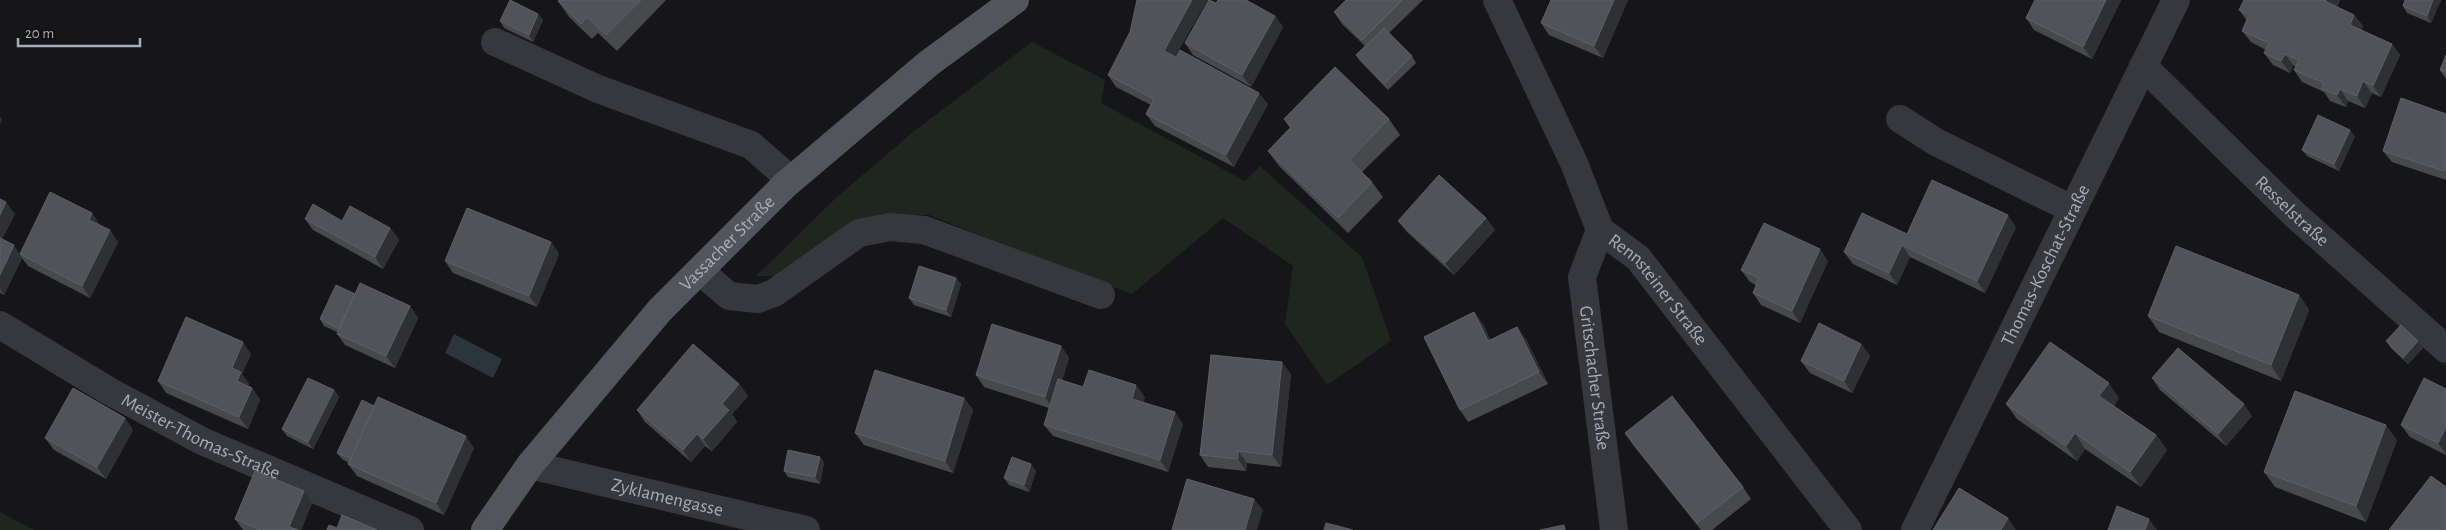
<svg xmlns="http://www.w3.org/2000/svg" width="2446" height="530" font-family="'Alegreya Sans',sans-serif">
<style>
.green{fill:#1e261f}
.water{fill:#2c353c}
.lines{fill:none;stroke-linecap:round;stroke-linejoin:round}
.minor{stroke:#37383d;stroke-width:28}
.major{stroke:#53555c;stroke-width:28}
.wall{fill:#47494d}
.shaded-wall{fill:#2f3033}
.building{fill:#525359;stroke:#5f6168}
.labels{text-anchor:middle;dominant-baseline:central;stroke-width:4;stroke-linejoin:round;paint-order:stroke}
.street-label{font-size:19px;fill:#a8adb8;stroke:#111113}
</style>
<rect width="100%" height="100%" fill="#161618"/>
<g class="green">
<polygon points="1032,42 1105,80 1101,103 1245,181 1260,166 1362,257 1391,341 1327,385 1285,324 1293,266 1223,218 1132,294 929,215 882,216 802,264 774,276 756,276 838,196 914,131"/>
<polygon points="0,512 34,530 0,530"/>
</g>
<polygon class="water" points="454,334 502,359 493,378 445,353"/>
<g class="lines">
<g class="minor">
<path id="s1" d="M1497,0L1574,163L1600,230L1638,258L1848,530"/>
<polyline points="495,42 598,89 751,145 791,180"/>
<path id="s2" d="M2143,66L2295,215L2446,349"/>
<polyline points="1900,119 1936,142 2072,209"/>
<path id="s3" d="M1600,230L1582,277L1614,530"/>
<polyline points="700,271 729,296 758,299 774,293 859,233 890,227 924,230 1101,295"/>
<path id="s4" d="M0,325L109,391L202,441L410,530"/>
<path id="s5" d="M530,465L806,530"/>
<path id="s6" d="M1915,530L2176,0"/>
</g>
<path class="major" id="s7" d="M485,530L530,465L660,310L785,185L929,63L1015,0"/>
</g>
<g class="wall">
<polygon points="560,0 666,0 617,51 598,33 592,39 569,17 558,1"/>
<polygon points="1346,0 1423,0 1389,33 1412,56 1416,63 1388,90 1360,61 1356,55 1365,46 1342,24 1334,12"/>
<polygon points="1551,0 1628,0 1603,58 1549,35 1541,23"/>
<polygon points="2035,0 2121,0 2092,59 2034,30 2026,18"/>
<polygon points="2244,0 2340,0 2337,7 2354,15 2363,26 2361,30 2392,44 2400,55 2381,97 2372,93 2365,108 2348,101 2346,107 2330,101 2324,92 2302,82 2294,70 2296,67 2293,65 2290,73 2273,65 2264,53 2266,50 2251,42 2242,31 2247,21 2239,10"/>
<polygon points="2405,0 2441,0 2431,23 2407,13 2403,6"/>
<polygon points="1216,3 1275,16 1283,27 1251,87 1193,55 1185,43"/>
<polygon points="538,14 543,20 533,42 504,28 500,21"/>
<polygon points="2446,55 2446,79 2440,70"/>
<polygon points="1176,56 1268,104 1234,167 1155,126 1146,114 1151,105 1116,87 1108,75"/>
<polygon points="2446,114 2446,180 2392,162 2383,151"/>
<polygon points="1284,119 1389,119 1400,135 1362,172 1372,182 1383,197 1348,233 1279,166 1268,151 1290,128"/>
<polygon points="2355,136 2339,171 2307,156 2302,150"/>
<polygon points="0,199 15,214 2,239 20,254 92,213 100,226 118,242 90,298 28,266 22,258 4,295 0,293"/>
<polygon points="1486,218 1495,230 1454,275 1407,232 1398,221"/>
<polygon points="305,219 390,228 399,240 383,269 313,230"/>
<polygon points="2016,227 1985,293 1910,257 1897,285 1853,264 1844,252 1907,234"/>
<polygon points="551,242 559,254 537,307 453,273 445,261"/>
<polygon points="1828,261 1800,323 1761,305 1753,293 1756,285 1750,282 1741,270"/>
<polygon points="956,278 961,284 951,317 914,305 909,298"/>
<polygon points="355,294 410,306 418,318 395,368 345,345 337,334 337,332 324,326 320,319"/>
<polygon points="2299,295 2309,310 2281,381 2159,332 2148,316"/>
<polygon points="1483,324 1490,340 1526,339 1548,384 1468,422 1460,410"/>
<polygon points="2386,341 2418,341 2423,348 2408,364 2391,348"/>
<polygon points="1861,344 1870,356 1852,393 1810,373 1801,361"/>
<polygon points="1061,346 1069,358 1062,381 1083,387 1145,397 1143,402 1183,424 1168,472 1053,436 1044,425 1049,408 984,387 976,375"/>
<polygon points="251,354 242,374 249,384 248,386 252,388 260,400 248,429 166,393 158,381"/>
<polygon points="1291,374 1281,467 1247,463 1246,471 1208,467 1200,455"/>
<polygon points="2152,378 2252,416 2226,446 2160,390"/>
<polygon points="739,384 748,396 732,414 737,422 712,451 705,446 691,462 645,422 637,410"/>
<polygon points="2446,389 2446,455 2410,437 2401,425"/>
<polygon points="334,390 339,397 313,449 287,436 282,429"/>
<polygon points="964,398 973,410 953,473 864,445 855,433"/>
<polygon points="2119,398 2114,406 2156,435 2167,450 2141,487 2085,449 2077,461 2017,419 2006,404"/>
<polygon points="374,406 474,448 444,515 357,476 348,464 349,463 342,459 337,453"/>
<polygon points="125,418 133,430 106,479 54,450 45,438"/>
<polygon points="1625,433 1743,487 1751,499 1712,530 1701,530 1633,445"/>
<polygon points="2397,440 2366,522 2275,487 2264,472"/>
<polygon points="820,457 824,463 820,484 788,477 784,471"/>
<polygon points="1036,471 1029,492 1009,485 1004,478"/>
<polygon points="304,491 312,503 301,530 243,530 235,519"/>
</g>
<g class="shaded-wall">
<polygon points="1192,0 1208,0 1172,62 1164,51"/>
<polygon points="1614,0 1628,0 1603,58 1594,46"/>
<polygon points="2106,0 2121,0 2092,59 2083,47"/>
<polygon points="2326,0 2340,0 2333,13 2325,1"/>
<polygon points="2433,0 2441,0 2431,23 2427,16"/>
<polygon points="538,14 543,20 533,42 529,35"/>
<polygon points="2354,15 2363,26 2358,37 2350,25"/>
<polygon points="1275,16 1283,27 1251,87 1242,75"/>
<polygon points="2392,44 2400,55 2381,97 2373,86"/>
<polygon points="2285,54 2293,65 2290,73 2281,61"/>
<polygon points="2363,81 2372,93 2365,108 2357,96"/>
<polygon points="2340,89 2348,101 2346,107 2337,95"/>
<polygon points="1259,93 1268,104 1234,167 1226,155"/>
<polygon points="0,116 2,120 0,125"/>
<polygon points="2350,130 2355,136 2339,171 2334,164"/>
<polygon points="6,202 15,214 0,243 0,215"/>
<polygon points="92,213 100,225 97,232 89,220"/>
<polygon points="2008,215 2016,227 1985,293 1977,281"/>
<polygon points="1486,218 1495,230 1454,275 1445,263"/>
<polygon points="390,228 399,240 383,269 375,257"/>
<polygon points="110,230 118,242 90,298 82,286"/>
<polygon points="551,242 559,254 537,307 529,296"/>
<polygon points="14,245 22,258 4,295 0,289 0,275"/>
<polygon points="1902,245 1910,257 1897,285 1889,273"/>
<polygon points="1820,249 1828,261 1800,323 1792,311"/>
<polygon points="956,278 961,284 951,317 946,310"/>
<polygon points="2299,295 2309,310 2281,381 2271,365"/>
<polygon points="410,306 418,318 395,368 386,356"/>
<polygon points="1474,312 1483,324 1497,353 1488,341"/>
<polygon points="1517,327 1526,339 1548,384 1539,372"/>
<polygon points="2418,341 2423,348 2408,364 2403,358"/>
<polygon points="243,342 251,354 242,374 249,384 245,393 237,381 232,368"/>
<polygon points="1861,344 1870,356 1852,393 1844,381"/>
<polygon points="1061,346 1069,358 1053,409 1045,397"/>
<polygon points="1282,362 1291,374 1281,467 1272,455"/>
<polygon points="2109,383 2119,398 2110,411 2099,396"/>
<polygon points="739,384 748,396 732,414 737,422 712,451 703,439 722,404"/>
<polygon points="1136,385 1145,397 1140,411 1132,399"/>
<polygon points="252,388 260,400 248,429 239,417"/>
<polygon points="334,390 339,397 313,449 308,442"/>
<polygon points="964,398 973,410 953,473 945,461"/>
<polygon points="2244,404 2252,416 2226,446 2218,434"/>
<polygon points="1175,412 1183,424 1168,472 1160,460"/>
<polygon points="125,418 133,430 106,479 97,467"/>
<polygon points="2386,425 2397,440 2366,522 2356,506"/>
<polygon points="2446,427 2446,454 2438,443"/>
<polygon points="2075,433 2085,449 2077,461 2066,446"/>
<polygon points="697,434 705,446 691,462 683,450"/>
<polygon points="2156,435 2167,450 2141,487 2130,472"/>
<polygon points="466,436 474,448 444,515 436,503"/>
<polygon points="1238,451 1247,463 1246,471 1238,459"/>
<polygon points="820,457 824,463 820,484 815,477"/>
<polygon points="1031,464 1036,471 1029,492 1024,485"/>
<polygon points="304,491 312,503 301,530 292,530 289,527"/>
<polygon points="1254,499 1263,510 1257,530 1245,530"/>
<polygon points="2008,518 2016,530 2001,530"/>
<polygon points="2149,519 2157,530 2145,530"/>
</g>
<g class="building">
<polygon points="510,0 538,14 529,35 500,21"/>
<polygon points="560,0 641,0 606,35 587,17 581,24 558,1"/>
<polygon points="1137,0 1192,0 1164,51 1176,57 1180,50 1259,93 1226,155 1146,114 1154,99 1108,75 1130,32"/>
<polygon points="1209,0 1216,3 1218,0 1246,0 1275,16 1242,75 1185,43"/>
<polygon points="1346,0 1402,0 1362,40 1334,12"/>
<polygon points="1551,0 1614,0 1594,46 1541,23"/>
<polygon points="2035,0 2106,0 2083,47 2026,18"/>
<polygon points="2244,0 2326,0 2325,1 2354,15 2350,25 2392,44 2373,86 2363,81 2357,96 2340,89 2337,95 2322,89 2324,83 2294,70 2299,60 2285,54 2281,61 2264,53 2269,43 2242,31 2249,15 2239,10"/>
<polygon points="2405,0 2433,0 2427,16 2403,6"/>
<polygon points="1384,28 1412,56 1384,84 1356,55"/>
<polygon points="2446,55 2446,72 2440,70"/>
<polygon points="1335,67 1389,119 1349,160 1372,182 1338,218 1268,151 1291,127 1284,119"/>
<polygon points="2401,98 2446,114 2446,166 2444,171 2383,151"/>
<polygon points="2318,115 2350,130 2334,164 2302,150"/>
<polygon points="1439,175 1486,218 1445,263 1398,221"/>
<polygon points="1932,180 2008,215 1977,281 1902,245 1889,273 1844,252 1862,213 1907,234"/>
<polygon points="50,192 92,213 89,220 110,230 82,286 20,254"/>
<polygon points="0,199 6,202 0,215"/>
<polygon points="313,204 342,221 350,206 390,228 375,257 305,219"/>
<polygon points="467,208 551,242 529,296 445,261"/>
<polygon points="1764,223 1820,249 1792,311 1753,293 1759,278 1741,270"/>
<polygon points="0,238 14,245 0,275"/>
<polygon points="2176,246 2299,295 2271,365 2148,316"/>
<polygon points="919,266 956,278 946,310 909,298"/>
<polygon points="360,283 410,306 386,356 337,334"/>
<polygon points="336,285 355,294 339,329 320,319"/>
<polygon points="1474,312 1488,341 1517,327 1539,372 1460,410 1424,337"/>
<polygon points="186,317 243,342 232,368 241,372 237,381 252,388 239,417 158,381"/>
<polygon points="1819,323 1861,344 1844,381 1801,361"/>
<polygon points="992,324 1061,346 1045,397 976,375"/>
<polygon points="2401,325 2418,341 2403,358 2386,341"/>
<polygon points="2050,342 2109,383 2099,396 2156,435 2130,472 2075,433 2066,446 2006,404"/>
<polygon points="693,344 739,384 722,404 729,410 703,439 697,434 683,450 637,410"/>
<polygon points="2178,348 2244,404 2218,434 2152,378"/>
<polygon points="1211,355 1282,362 1272,455 1238,451 1238,459 1200,455"/>
<polygon points="875,370 964,398 945,461 855,433"/>
<polygon points="1089,370 1136,385 1132,399 1175,412 1160,460 1044,425 1058,379 1083,387"/>
<polygon points="308,378 334,390 308,442 282,429"/>
<polygon points="2424,378 2446,389 2446,427 2438,443 2401,425"/>
<polygon points="73,388 125,418 97,467 45,438"/>
<polygon points="2295,391 2386,425 2356,506 2264,472"/>
<polygon points="1672,396 1743,487 1697,523 1625,433"/>
<polygon points="378,397 466,436 436,503 348,464"/>
<polygon points="362,400 374,406 351,459 337,453"/>
<polygon points="788,450 820,457 815,477 784,471"/>
<polygon points="1012,457 1031,464 1024,485 1004,478"/>
<polygon points="255,471 304,491 289,527 298,530 261,530 235,519"/>
<polygon points="2431,476 2446,487 2446,530 2389,530"/>
<polygon points="1187,479 1254,499 1245,530 1172,530"/>
<polygon points="1959,488 2008,518 2001,530 1933,530"/>
<polygon points="2117,506 2149,519 2145,530 2108,530"/>
<polygon points="342,515 377,530 327,530 329,525 337,528"/>
<polygon points="1326,523 1353,530 1324,530"/>
<polygon points="1564,525 1565,530 1540,530"/>
</g>
<g class="labels">
<g class="street-label">
<text stroke="none"><textPath href="#s2" startOffset="208">Resselstraße</textPath></text>
<text stroke="none"><textPath href="#s7" startOffset="376">Vassacher Straße</textPath></text>
<text stroke="none"><textPath href="#s6" startOffset="295">Thomas-Koschat-Straße</textPath></text>
<text stroke="none"><textPath href="#s1" startOffset="336">Rennsteiner Straße</textPath></text>
<text stroke="none"><textPath href="#s3" startOffset="152">Gritschacher Straße</textPath></text>
<text stroke="none"><textPath href="#s4" startOffset="230">Meister-Thomas-Straße</textPath></text>
<text stroke="none"><textPath href="#s5" startOffset="141">Zyklamengasse</textPath></text>
</g>
</g>
<path d="M18 38v8h122v-8" fill="none" stroke="#a8adb8" stroke-width="2.5"/>
<text x="25" y="38" font-size="15" fill="#a8adb8" stroke="#111113" stroke-width="4" paint-order="stroke">20 m</text>
</svg>
